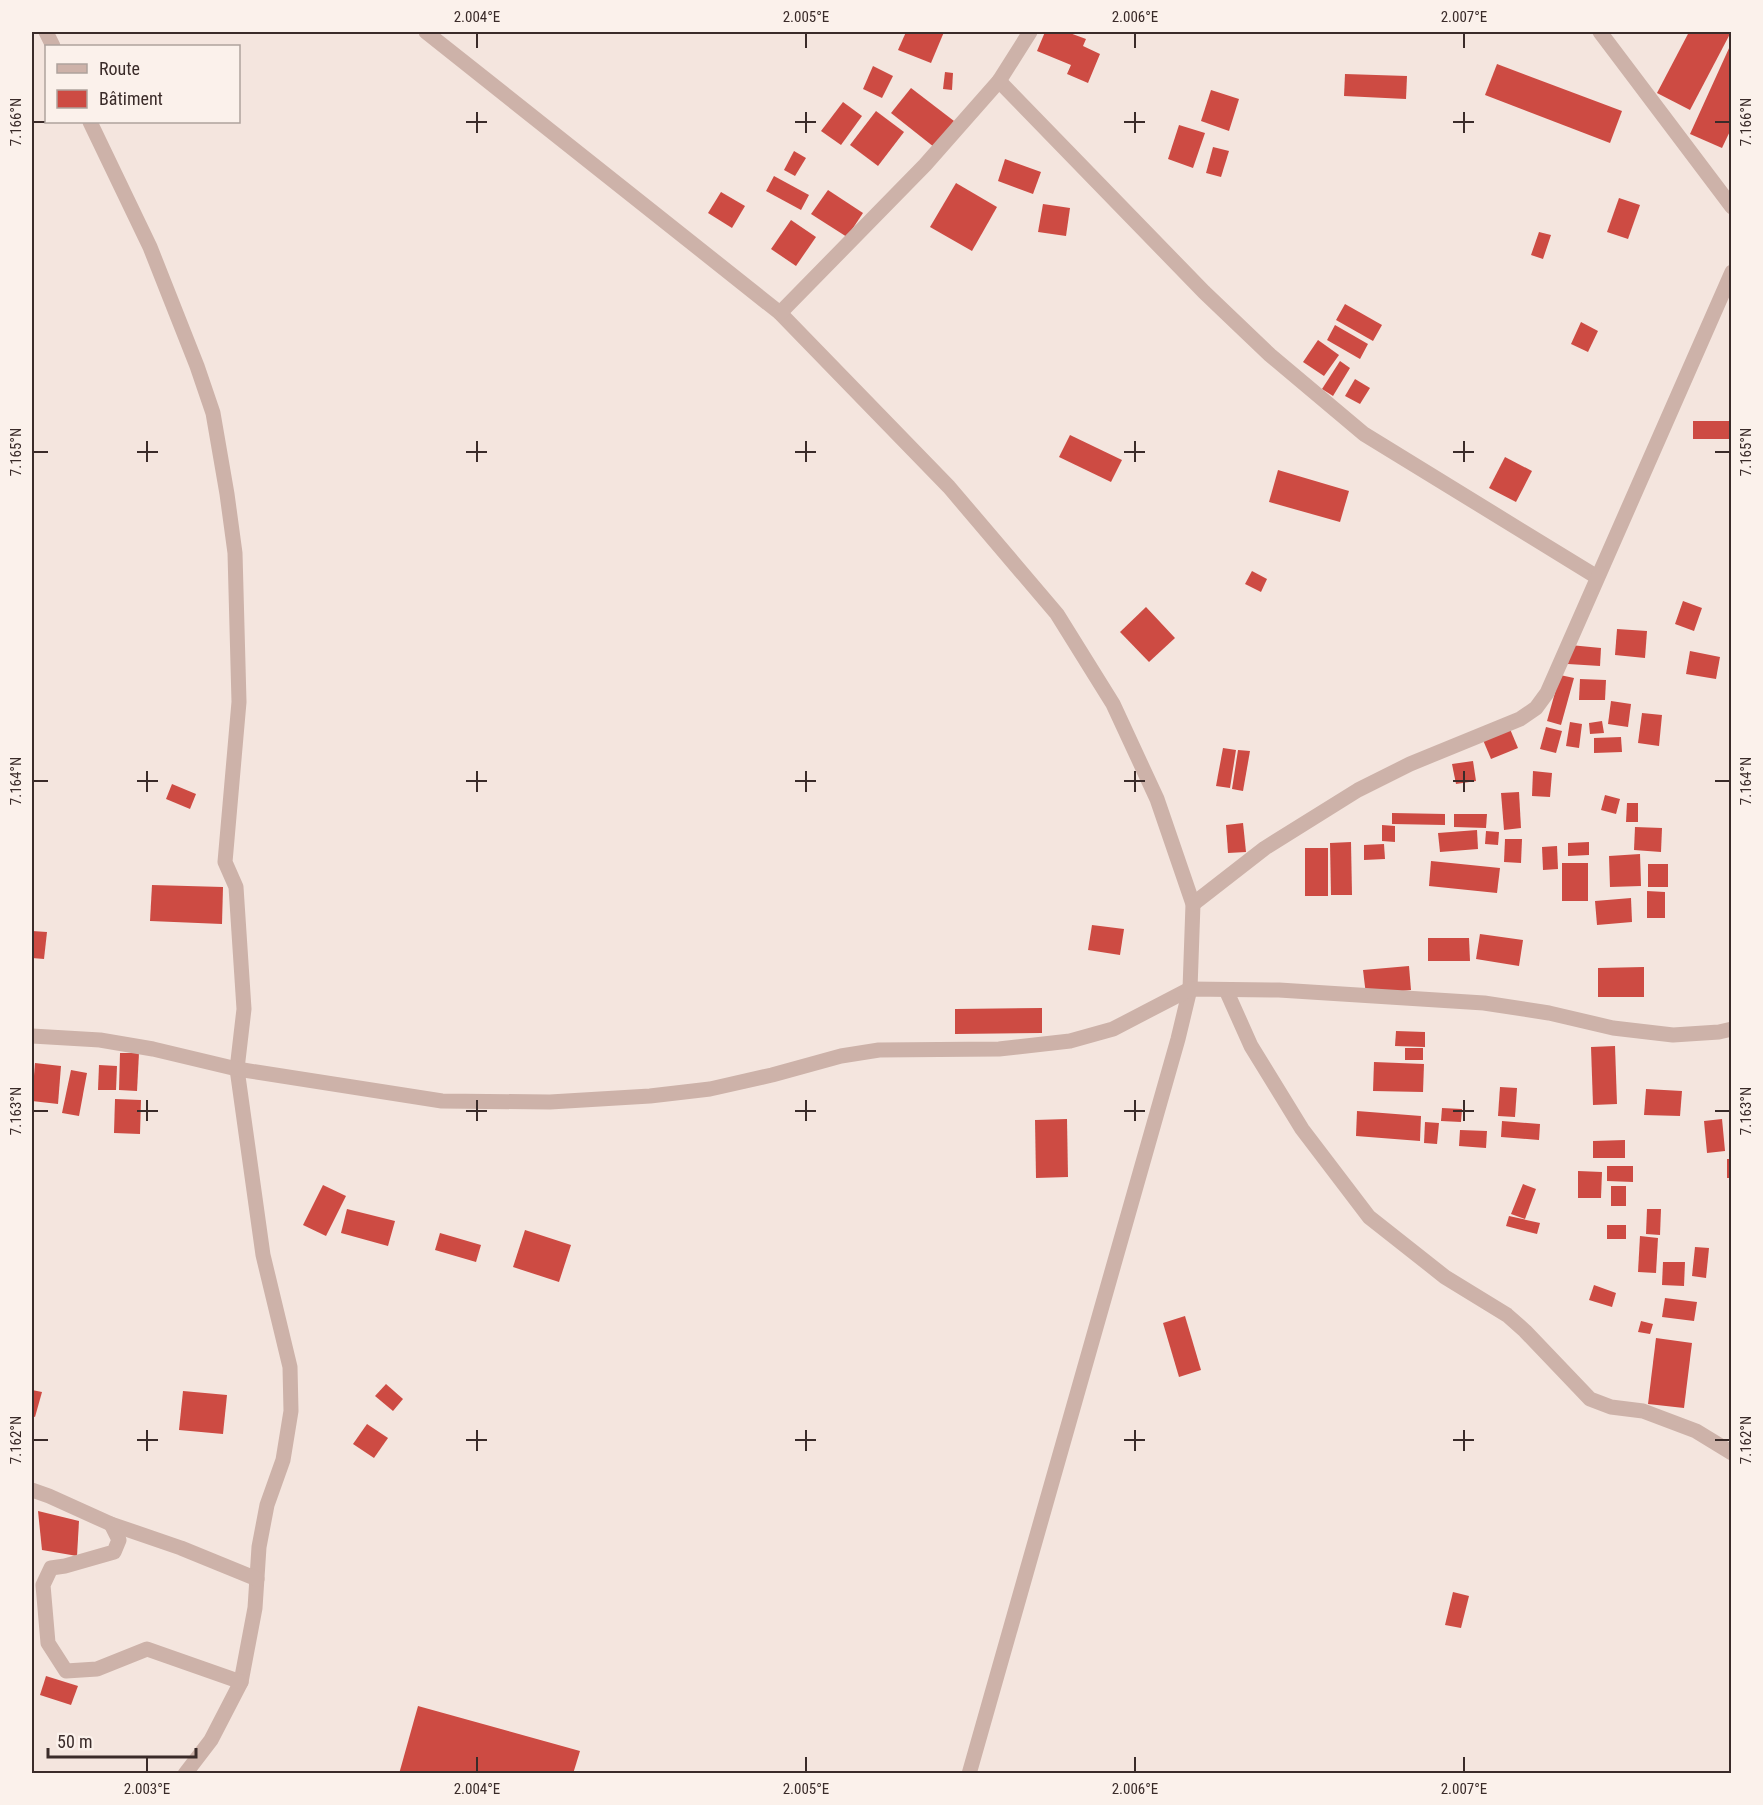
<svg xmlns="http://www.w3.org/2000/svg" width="1763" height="1805" font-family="'Roboto Condensed',sans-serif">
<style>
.building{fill:#cd4b43}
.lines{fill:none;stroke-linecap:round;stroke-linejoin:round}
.minor{stroke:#cdb2a9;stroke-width:15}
.ticks{fill:none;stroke:#3a2b29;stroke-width:2}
.neatline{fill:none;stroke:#3a2b29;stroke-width:2}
.ticks-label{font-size:15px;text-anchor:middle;fill:#3a2b29}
</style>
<rect width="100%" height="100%" fill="#f4e5de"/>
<g class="building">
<polygon points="906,32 944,32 931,63 898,50"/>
<polygon points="1045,32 1067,32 1086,39 1083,46 1100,54 1088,83 1067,74 1071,65 1037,51"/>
<polygon points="1689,32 1731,32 1690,110 1657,93"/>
<polygon points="1730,46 1732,47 1732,127 1722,148 1690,134"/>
<polygon points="1497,64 1622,111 1610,143 1485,95"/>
<polygon points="873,66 893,76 882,98 863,89"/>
<polygon points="945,72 953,73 952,90 943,89"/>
<polygon points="1345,74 1407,76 1406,99 1344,96"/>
<polygon points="911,88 954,121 934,147 891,113"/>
<polygon points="1211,90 1239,99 1229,131 1201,121"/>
<polygon points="843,102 862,116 841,145 821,131"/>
<polygon points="876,111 904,132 878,166 850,145"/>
<polygon points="1179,125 1205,133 1193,168 1168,159"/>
<polygon points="1213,147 1229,151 1221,177 1206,173"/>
<polygon points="794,151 806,158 795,176 784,170"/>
<polygon points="1005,159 1041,172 1033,194 998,181"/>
<polygon points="774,176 809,195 801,210 766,191"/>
<polygon points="956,183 997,207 972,251 930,227"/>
<polygon points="828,190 863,213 847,237 811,214"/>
<polygon points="721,192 745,206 732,228 708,213"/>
<polygon points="1619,198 1640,205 1628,239 1607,232"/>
<polygon points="1043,204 1070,208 1066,236 1038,232"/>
<polygon points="791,220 816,237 796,266 771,249"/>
<polygon points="1539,232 1551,235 1543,259 1531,255"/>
<polygon points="1345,304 1382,325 1373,341 1336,320"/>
<polygon points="1581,322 1598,331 1588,352 1571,344"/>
<polygon points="1335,325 1368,344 1360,359 1327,340"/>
<polygon points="1318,340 1339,355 1324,376 1303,362"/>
<polygon points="1340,361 1350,368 1333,396 1322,389"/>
<polygon points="1355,379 1370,388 1360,404 1345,396"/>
<rect x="1693" y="421" width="39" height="18"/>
<polygon points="1070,435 1122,460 1111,482 1059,457"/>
<polygon points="1505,457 1532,471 1516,502 1489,488"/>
<polygon points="1278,470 1349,491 1340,522 1269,502"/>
<polygon points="1252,571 1267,579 1261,592 1245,584"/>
<polygon points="1683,601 1702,608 1694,631 1675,624"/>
<polygon points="1146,607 1175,638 1149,662 1120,632"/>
<polygon points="1617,629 1647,631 1645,658 1615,655"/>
<polygon points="1570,645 1601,648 1600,666 1568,664"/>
<polygon points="1690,651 1720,657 1716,679 1686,674"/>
<polygon points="1560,675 1574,678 1561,725 1547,721"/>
<polygon points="1580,679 1606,680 1605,700 1579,700"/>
<polygon points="1611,701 1631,704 1628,727 1608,724"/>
<polygon points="1642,713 1662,715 1659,746 1638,743"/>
<polygon points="1602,721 1604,733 1590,734 1589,723"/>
<polygon points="1570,722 1582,724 1579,748 1566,746"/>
<polygon points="1546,727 1562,731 1556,753 1540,749"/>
<polygon points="1510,729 1518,748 1491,759 1483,740"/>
<polygon points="1621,737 1622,752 1594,753 1594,738"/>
<polygon points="1223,748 1236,750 1230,788 1216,786"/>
<polygon points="1238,750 1250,751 1243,791 1232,789"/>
<polygon points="1473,761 1476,781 1456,784 1452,764"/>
<polygon points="1533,771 1552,773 1550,797 1532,796"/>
<polygon points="172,784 196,794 190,809 166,799"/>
<polygon points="1519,792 1521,828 1504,830 1501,793"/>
<polygon points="1605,795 1620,799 1616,814 1601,810"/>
<polygon points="1627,803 1638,803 1638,822 1626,822"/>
<polygon points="1392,813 1445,814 1445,825 1392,824"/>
<polygon points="1454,814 1487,814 1486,828 1454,827"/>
<polygon points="1243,823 1246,852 1228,853 1226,825"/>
<polygon points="1382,825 1395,826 1395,842 1382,841"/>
<polygon points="1635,827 1662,828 1661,852 1634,850"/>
<polygon points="1477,830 1478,849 1440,852 1438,833"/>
<polygon points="1486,831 1499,832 1498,845 1485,844"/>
<polygon points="1505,839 1522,839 1521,863 1504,862"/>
<polygon points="1351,842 1352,895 1331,895 1330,843"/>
<polygon points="1589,842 1589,855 1568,856 1568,843"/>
<polygon points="1384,844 1385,859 1364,860 1364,845"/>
<polygon points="1557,846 1558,869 1543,870 1542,847"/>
<rect x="1305" y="848" width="23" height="48"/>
<polygon points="1640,854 1641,886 1610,887 1609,856"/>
<polygon points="1431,861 1500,868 1497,893 1429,886"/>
<rect x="1562" y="863" width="26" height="38"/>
<rect x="1648" y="864" width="20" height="23"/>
<polygon points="152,885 223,887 222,924 150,921"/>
<polygon points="1647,891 1665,892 1665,918 1647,918"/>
<polygon points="1631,898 1632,922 1597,925 1595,901"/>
<polygon points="1092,925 1124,929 1120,955 1088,950"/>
<polygon points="32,931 47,932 44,959 32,958"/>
<polygon points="1480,934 1523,940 1519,966 1476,959"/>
<polygon points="1428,938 1469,938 1470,961 1428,961"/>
<polygon points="1409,966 1411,990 1366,995 1363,970"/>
<polygon points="1644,967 1644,997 1598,997 1598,968"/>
<polygon points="1042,1008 1042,1033 955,1034 955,1009"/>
<polygon points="1396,1031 1425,1032 1425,1047 1395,1046"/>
<polygon points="1615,1046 1617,1104 1593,1105 1591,1047"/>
<rect x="1405" y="1048" width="18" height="12"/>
<polygon points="120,1053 139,1053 137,1091 119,1090"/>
<polygon points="1374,1062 1424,1064 1423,1092 1373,1091"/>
<polygon points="35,1063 61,1066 58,1104 32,1101"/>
<polygon points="99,1065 117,1066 116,1090 98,1090"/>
<polygon points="71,1070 87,1073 79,1116 62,1113"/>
<polygon points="1500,1087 1517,1088 1515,1117 1498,1116"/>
<polygon points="1646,1089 1682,1091 1680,1116 1644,1115"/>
<polygon points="115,1099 141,1100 140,1134 114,1133"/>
<polygon points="1442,1108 1462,1109 1461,1122 1441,1121"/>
<polygon points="1357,1111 1421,1116 1420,1141 1356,1136"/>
<polygon points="1067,1119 1068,1177 1036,1178 1035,1120"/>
<polygon points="1722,1119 1725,1151 1707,1153 1704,1121"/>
<polygon points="1502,1121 1540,1124 1539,1140 1501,1137"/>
<polygon points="1425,1122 1439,1123 1437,1144 1424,1143"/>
<polygon points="1460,1130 1487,1131 1486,1148 1459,1146"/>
<polygon points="1625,1140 1625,1158 1593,1158 1593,1141"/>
<rect x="1727" y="1159" width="5" height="19"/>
<polygon points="1607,1166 1633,1166 1633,1182 1607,1181"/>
<polygon points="1578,1171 1602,1172 1601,1198 1578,1198"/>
<polygon points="1523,1184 1536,1189 1525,1219 1511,1214"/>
<polygon points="323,1185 346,1196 326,1236 303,1225"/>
<rect x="1611" y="1186" width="15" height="20"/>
<polygon points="347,1209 395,1221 388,1246 341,1233"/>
<polygon points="1647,1209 1661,1209 1660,1235 1646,1234"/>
<polygon points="1509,1216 1540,1223 1537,1234 1506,1226"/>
<rect x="1607" y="1225" width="19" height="14"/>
<polygon points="525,1230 571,1245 559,1282 513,1267"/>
<polygon points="440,1233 481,1245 476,1262 435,1250"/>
<polygon points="1640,1236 1658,1238 1656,1273 1638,1272"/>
<polygon points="1695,1247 1709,1248 1706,1278 1692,1276"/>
<polygon points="1663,1262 1685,1262 1684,1286 1662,1285"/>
<polygon points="1594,1285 1616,1293 1612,1307 1589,1300"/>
<polygon points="1665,1298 1697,1302 1694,1321 1662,1317"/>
<polygon points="1185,1316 1201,1370 1179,1377 1163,1323"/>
<polygon points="1641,1321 1653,1324 1650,1334 1638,1332"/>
<polygon points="1656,1338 1692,1343 1684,1408 1648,1404"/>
<polygon points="386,1384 403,1399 393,1411 375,1396"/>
<polygon points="32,1390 42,1392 35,1417 32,1416"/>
<polygon points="183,1391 227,1395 223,1434 179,1430"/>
<polygon points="367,1424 388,1438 374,1458 353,1444"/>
<polygon points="38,1511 79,1521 77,1556 42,1550"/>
<polygon points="1453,1592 1469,1596 1461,1628 1445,1625"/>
<polygon points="46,1676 78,1686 71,1705 40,1695"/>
<polygon points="418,1706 580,1751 573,1774 399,1774"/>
</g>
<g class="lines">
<g class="minor">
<polyline points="46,32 53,46"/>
<polyline points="426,32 780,313 949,487 1057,614 1113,704 1157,799 1193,904 1190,989 1178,1039 969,1774"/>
<polyline points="1600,32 1732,207"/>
<polyline points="999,81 1204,292 1270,355 1364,434 1597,577"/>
<polyline points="90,122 150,247 197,366 213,413 227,494 235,553 239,702 225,862 236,887 244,1009 237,1069 263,1255 290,1367 291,1411 283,1460 267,1505 259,1547 255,1608 241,1682 211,1740 185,1774"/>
<polyline points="780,313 925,165 999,81 1030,32"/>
<polyline points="1193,904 1265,848 1358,790 1410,764 1520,719 1536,708 1547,693 1732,272"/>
<polyline points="1226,990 1251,1046 1302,1129 1369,1217 1445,1277 1507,1315 1525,1331 1590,1399 1611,1407 1643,1411 1696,1431 1732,1453"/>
<polyline points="32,1036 100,1040 153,1049 237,1069 442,1101 550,1102 650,1096 710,1089 772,1075 841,1056 879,1050 999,1049 1070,1041 1113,1029 1190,989 1279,990 1484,1003 1549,1013 1613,1028 1673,1035 1719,1032 1732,1029"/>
<polyline points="32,1490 49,1496 111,1524 181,1548 257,1579"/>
<polyline points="111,1524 119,1540 114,1552 65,1566 51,1568 43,1585 48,1643 66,1671 97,1669 147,1649 241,1682"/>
</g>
</g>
<path class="ticks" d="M477,33V48M806,33V48M1135,33V48M1464,33V48M477,112V133M806,112V133M1135,112V133M1464,112V133M33,122H48M466,122H487M795,122H816M1124,122H1145M1453,122H1474M1715,122H1730M147,441V462M477,441V462M806,441V462M1135,441V462M1464,441V462M33,452H48M137,452H158M466,452H487M795,452H816M1124,452H1145M1453,452H1474M1715,452H1730M147,771V792M477,771V792M806,771V792M1135,771V792M1464,771V792M33,781H48M137,781H158M466,781H487M795,781H816M1124,781H1145M1453,781H1474M1715,781H1730M147,1100V1121M477,1100V1121M806,1100V1121M1135,1100V1121M1464,1100V1121M33,1111H48M137,1111H158M466,1111H487M795,1111H816M1124,1111H1145M1453,1111H1474M1715,1111H1730M147,1430V1451M477,1430V1451M806,1430V1451M1135,1430V1451M1464,1430V1451M33,1440H48M137,1440H158M466,1440H487M795,1440H816M1124,1440H1145M1453,1440H1474M1715,1440H1730M147,1757V1772M477,1757V1772M806,1757V1772M1135,1757V1772M1464,1757V1772"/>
<rect width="1763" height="1805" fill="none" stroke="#fbf1eb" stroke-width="66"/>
<rect x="45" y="45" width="195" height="78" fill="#fbf1eb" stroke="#aea29d" stroke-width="1.5"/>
<rect x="57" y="64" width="30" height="9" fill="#cdb2a9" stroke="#aea29d" stroke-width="1.5"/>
<text x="99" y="75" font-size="18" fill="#3a2b29">Route</text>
<rect x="57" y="90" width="30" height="18" fill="#cd4b43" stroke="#aea29d" stroke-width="1.5"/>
<text x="99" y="105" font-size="18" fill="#3a2b29">Bâtiment</text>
<path d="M48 1748v9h148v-9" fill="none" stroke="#3a2b29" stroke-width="3"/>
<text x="57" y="1748" font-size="18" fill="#3a2b29" stroke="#fbf1eb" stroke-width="4.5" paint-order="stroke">50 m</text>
<rect x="33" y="33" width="1697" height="1739" class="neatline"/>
<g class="ticks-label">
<text x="477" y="22">2.004°E</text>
<text x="806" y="22">2.005°E</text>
<text x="1135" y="22">2.006°E</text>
<text x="1464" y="22">2.007°E</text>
<text transform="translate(16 122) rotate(-90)" y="5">7.166°N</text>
<text transform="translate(1746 122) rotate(-90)" y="5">7.166°N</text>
<text transform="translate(16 452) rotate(-90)" y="5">7.165°N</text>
<text transform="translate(1746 452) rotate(-90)" y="5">7.165°N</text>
<text transform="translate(16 781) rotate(-90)" y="5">7.164°N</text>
<text transform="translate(1746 781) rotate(-90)" y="5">7.164°N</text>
<text transform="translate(16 1111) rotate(-90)" y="5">7.163°N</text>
<text transform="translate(1746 1111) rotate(-90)" y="5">7.163°N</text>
<text transform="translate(16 1440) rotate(-90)" y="5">7.162°N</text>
<text transform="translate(1746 1440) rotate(-90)" y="5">7.162°N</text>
<text x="147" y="1794">2.003°E</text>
<text x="477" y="1794">2.004°E</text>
<text x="806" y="1794">2.005°E</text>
<text x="1135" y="1794">2.006°E</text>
<text x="1464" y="1794">2.007°E</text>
</g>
</svg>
